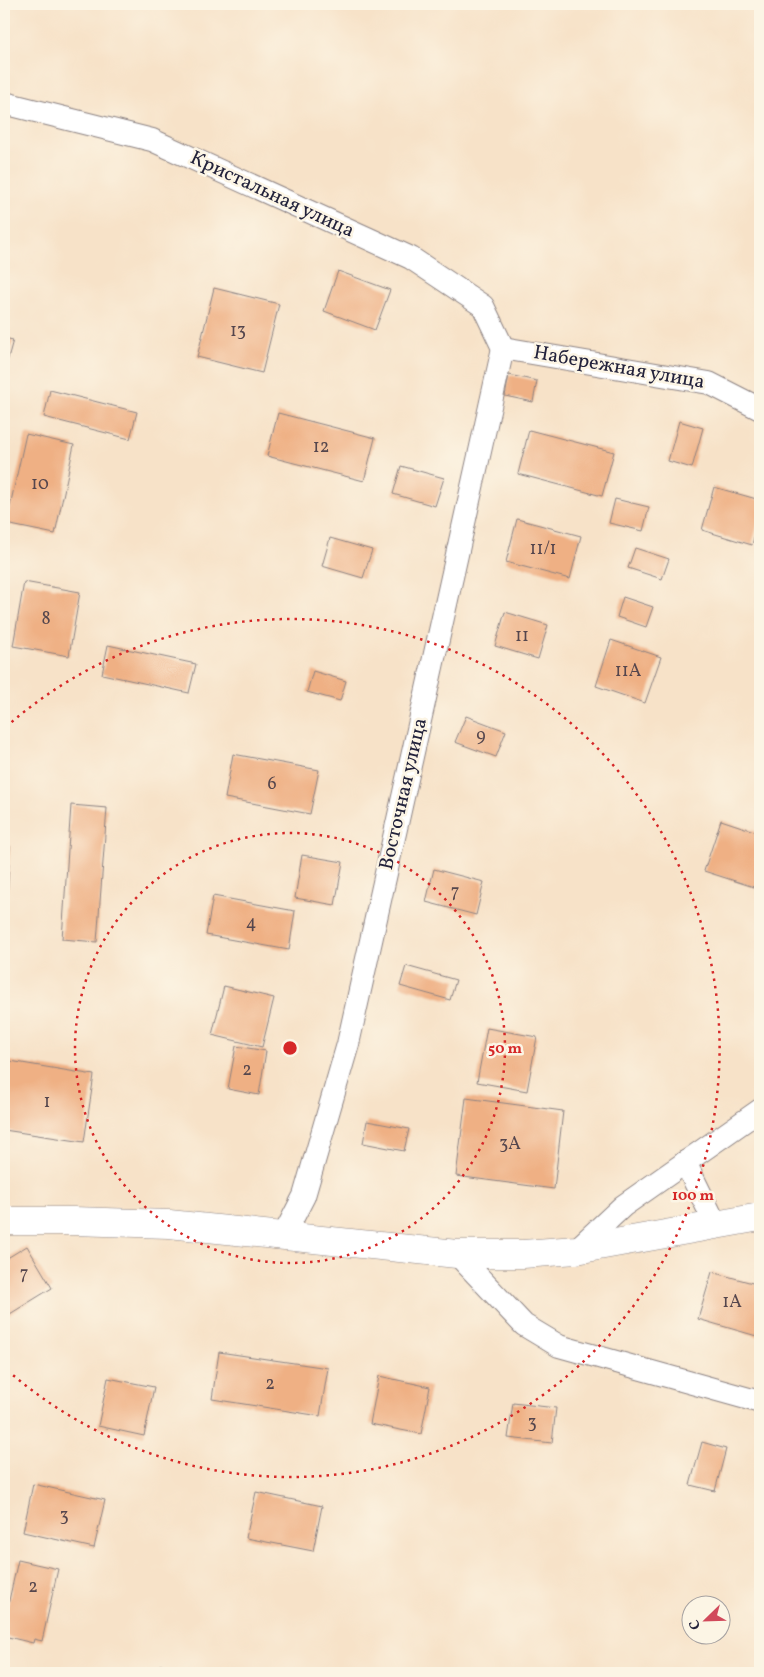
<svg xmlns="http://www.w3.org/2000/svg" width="764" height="1677" font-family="Vollkorn,serif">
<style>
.building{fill:#efb084}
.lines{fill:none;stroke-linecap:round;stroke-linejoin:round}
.service-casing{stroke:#8c8282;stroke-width:13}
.minor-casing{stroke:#8c8282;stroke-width:24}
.tertiary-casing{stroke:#8c8282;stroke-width:29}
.service{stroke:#fff;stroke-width:11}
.minor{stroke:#fff;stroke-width:22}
.tertiary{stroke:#fff;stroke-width:28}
.ring{fill:none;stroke:#d62828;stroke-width:2.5;stroke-dasharray:2.5 5}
.labels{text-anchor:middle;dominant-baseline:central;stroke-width:5;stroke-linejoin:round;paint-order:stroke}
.number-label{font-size:18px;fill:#55464d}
.street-label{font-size:20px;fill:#22223b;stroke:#fcf5e5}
.centre{fill:#d62828;stroke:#fcf5e5;stroke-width:2.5}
.ring-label{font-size:15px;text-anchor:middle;font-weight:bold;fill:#d62828;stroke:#fcf5e5;stroke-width:5;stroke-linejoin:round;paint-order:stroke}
</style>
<rect width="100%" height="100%" fill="#fcf5e5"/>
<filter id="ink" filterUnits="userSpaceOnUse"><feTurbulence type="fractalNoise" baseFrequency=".02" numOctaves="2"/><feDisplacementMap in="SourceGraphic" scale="10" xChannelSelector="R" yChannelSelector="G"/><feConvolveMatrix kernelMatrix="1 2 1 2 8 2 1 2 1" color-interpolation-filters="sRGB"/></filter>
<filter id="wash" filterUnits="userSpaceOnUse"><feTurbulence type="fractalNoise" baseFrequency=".0096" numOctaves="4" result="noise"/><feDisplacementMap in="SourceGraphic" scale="20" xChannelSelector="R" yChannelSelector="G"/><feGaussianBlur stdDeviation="1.12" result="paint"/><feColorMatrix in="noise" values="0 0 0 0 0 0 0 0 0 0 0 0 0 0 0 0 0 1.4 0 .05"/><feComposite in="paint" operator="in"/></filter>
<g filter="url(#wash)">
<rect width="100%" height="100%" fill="#f7e2c8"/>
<g id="blocks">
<g class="building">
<polygon points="338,271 390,290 375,330 324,311"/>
<polygon points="214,288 279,304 262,373 197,357"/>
<polygon points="4,338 13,340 4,373"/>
<polygon points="509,375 537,381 533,402 505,396"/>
<polygon points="50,390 137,412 130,439 44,417"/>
<polygon points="278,413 375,438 364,481 267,456"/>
<polygon points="679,421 703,428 692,468 668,461"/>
<polygon points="529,430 614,452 602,496 518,474"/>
<polygon points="26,434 74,445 55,534 6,524"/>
<polygon points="401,466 444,478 435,506 393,494"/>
<polygon points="714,487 760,500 760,515 752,545 702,530"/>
<polygon points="615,499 649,507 643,531 609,523"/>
<polygon points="517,519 581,536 570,579 506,562"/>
<polygon points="330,538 372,550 363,578 322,566"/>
<polygon points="635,548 669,559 662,579 628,568"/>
<polygon points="24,582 80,592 69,656 13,646"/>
<polygon points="623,597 653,607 646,627 617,617"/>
<polygon points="505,612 548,625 538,659 495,646"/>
<polygon points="611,640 661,657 645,703 596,686"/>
<polygon points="108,645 196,664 189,693 102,674"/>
<polygon points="313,671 346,681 340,701 307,692"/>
<polygon points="466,716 506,731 496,757 455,742"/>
<polygon points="233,754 319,770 310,814 225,798"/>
<polygon points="71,805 107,808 97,942 62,939"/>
<polygon points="721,820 760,833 760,889 704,871"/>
<polygon points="4,845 10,846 7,899 4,898"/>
<polygon points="302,855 343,862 335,905 295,898"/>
<polygon points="434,869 484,882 476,915 426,902"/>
<polygon points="213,896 295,911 289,950 206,935"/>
<polygon points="406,966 456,980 450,1000 400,986"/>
<polygon points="224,986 274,998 262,1047 212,1035"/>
<polygon points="487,1028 537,1037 527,1091 477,1082"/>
<polygon points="236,1046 266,1051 259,1095 228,1089"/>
<polygon points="4,1060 94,1075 84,1142 4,1130"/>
<polygon points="466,1098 563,1111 554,1189 456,1176"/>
<polygon points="367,1121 409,1129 404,1151 363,1143"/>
<polygon points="27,1246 52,1288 5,1317 4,1260"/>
<polygon points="712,1272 760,1285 760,1337 698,1319"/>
<polygon points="219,1352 328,1368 320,1416 212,1399"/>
<polygon points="379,1376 430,1387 421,1434 370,1424"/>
<polygon points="108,1378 154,1387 144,1436 98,1426"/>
<polygon points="513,1403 556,1408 552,1443 508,1438"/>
<polygon points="702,1442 726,1449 715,1491 690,1485"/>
<polygon points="33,1484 105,1500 94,1548 23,1532"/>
<polygon points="256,1492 322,1506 313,1551 246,1538"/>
<polygon points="18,1560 58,1569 42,1641 34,1639 33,1643 4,1636 4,1604 8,1605"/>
</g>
</g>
</g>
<g filter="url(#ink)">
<use href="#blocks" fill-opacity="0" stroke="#8c8282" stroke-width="1"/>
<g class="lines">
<defs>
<polyline id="service" points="161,1673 161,1671"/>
<g id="minor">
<polyline points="4,103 152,140 411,258 483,306 503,348"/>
<polyline points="503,348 709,383 760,409"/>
<polyline points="685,1162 716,1225"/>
<polyline points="284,1235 304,1196 348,1044 503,348"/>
<polyline points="576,1250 623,1206 760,1110"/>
<polyline points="457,1254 524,1325 559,1346 760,1402"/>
</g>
<polyline id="tertiary" points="4,1221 73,1221 169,1224 457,1254 523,1254 576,1250 760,1217"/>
</defs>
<use href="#service" class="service-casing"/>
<use href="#minor" class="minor-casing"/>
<use href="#tertiary" class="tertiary-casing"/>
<use href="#service" class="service"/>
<use href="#minor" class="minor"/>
<use href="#tertiary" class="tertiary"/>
</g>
</g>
<g class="ring">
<circle cx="290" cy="1048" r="215"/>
<path d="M6 727A429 429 0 1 1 6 1369"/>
</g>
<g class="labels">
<g class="number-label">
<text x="238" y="331">13</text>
<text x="321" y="447">12</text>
<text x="40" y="484">10</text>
<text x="543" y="549">11/1</text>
<text x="46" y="619">8</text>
<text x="522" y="636">11</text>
<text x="628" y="671">11А</text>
<text x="481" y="736">9</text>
<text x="272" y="784">6</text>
<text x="455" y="892">7</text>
<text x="251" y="923">4</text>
<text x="247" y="1070">2</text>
<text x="47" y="1102">1</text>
<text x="510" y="1144">3А</text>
<text x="24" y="1274">7</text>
<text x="732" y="1302">1А</text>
<text x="270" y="1384">2</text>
<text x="532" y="1423">3</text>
<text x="64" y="1516">3</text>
<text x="33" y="1587">2</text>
</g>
<g class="street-label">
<text transform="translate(272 195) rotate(25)">Кристальная улица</text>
<text transform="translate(619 368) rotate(10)">Набережная улица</text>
<text transform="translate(404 794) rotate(-77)">Восточная улица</text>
</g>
</g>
<circle cx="290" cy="1048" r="8" class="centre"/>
<g class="ring-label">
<text x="505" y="1053">50 m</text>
<text x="693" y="1200">100 m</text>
</g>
<rect width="764" height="1677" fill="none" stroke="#fcf5e5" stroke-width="20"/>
<g transform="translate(706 1620) rotate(247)"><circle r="24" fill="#fcf5e5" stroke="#a5a1a1"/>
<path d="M0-4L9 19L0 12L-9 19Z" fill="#d1495b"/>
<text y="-8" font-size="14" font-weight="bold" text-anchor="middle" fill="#22223b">С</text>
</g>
</svg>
